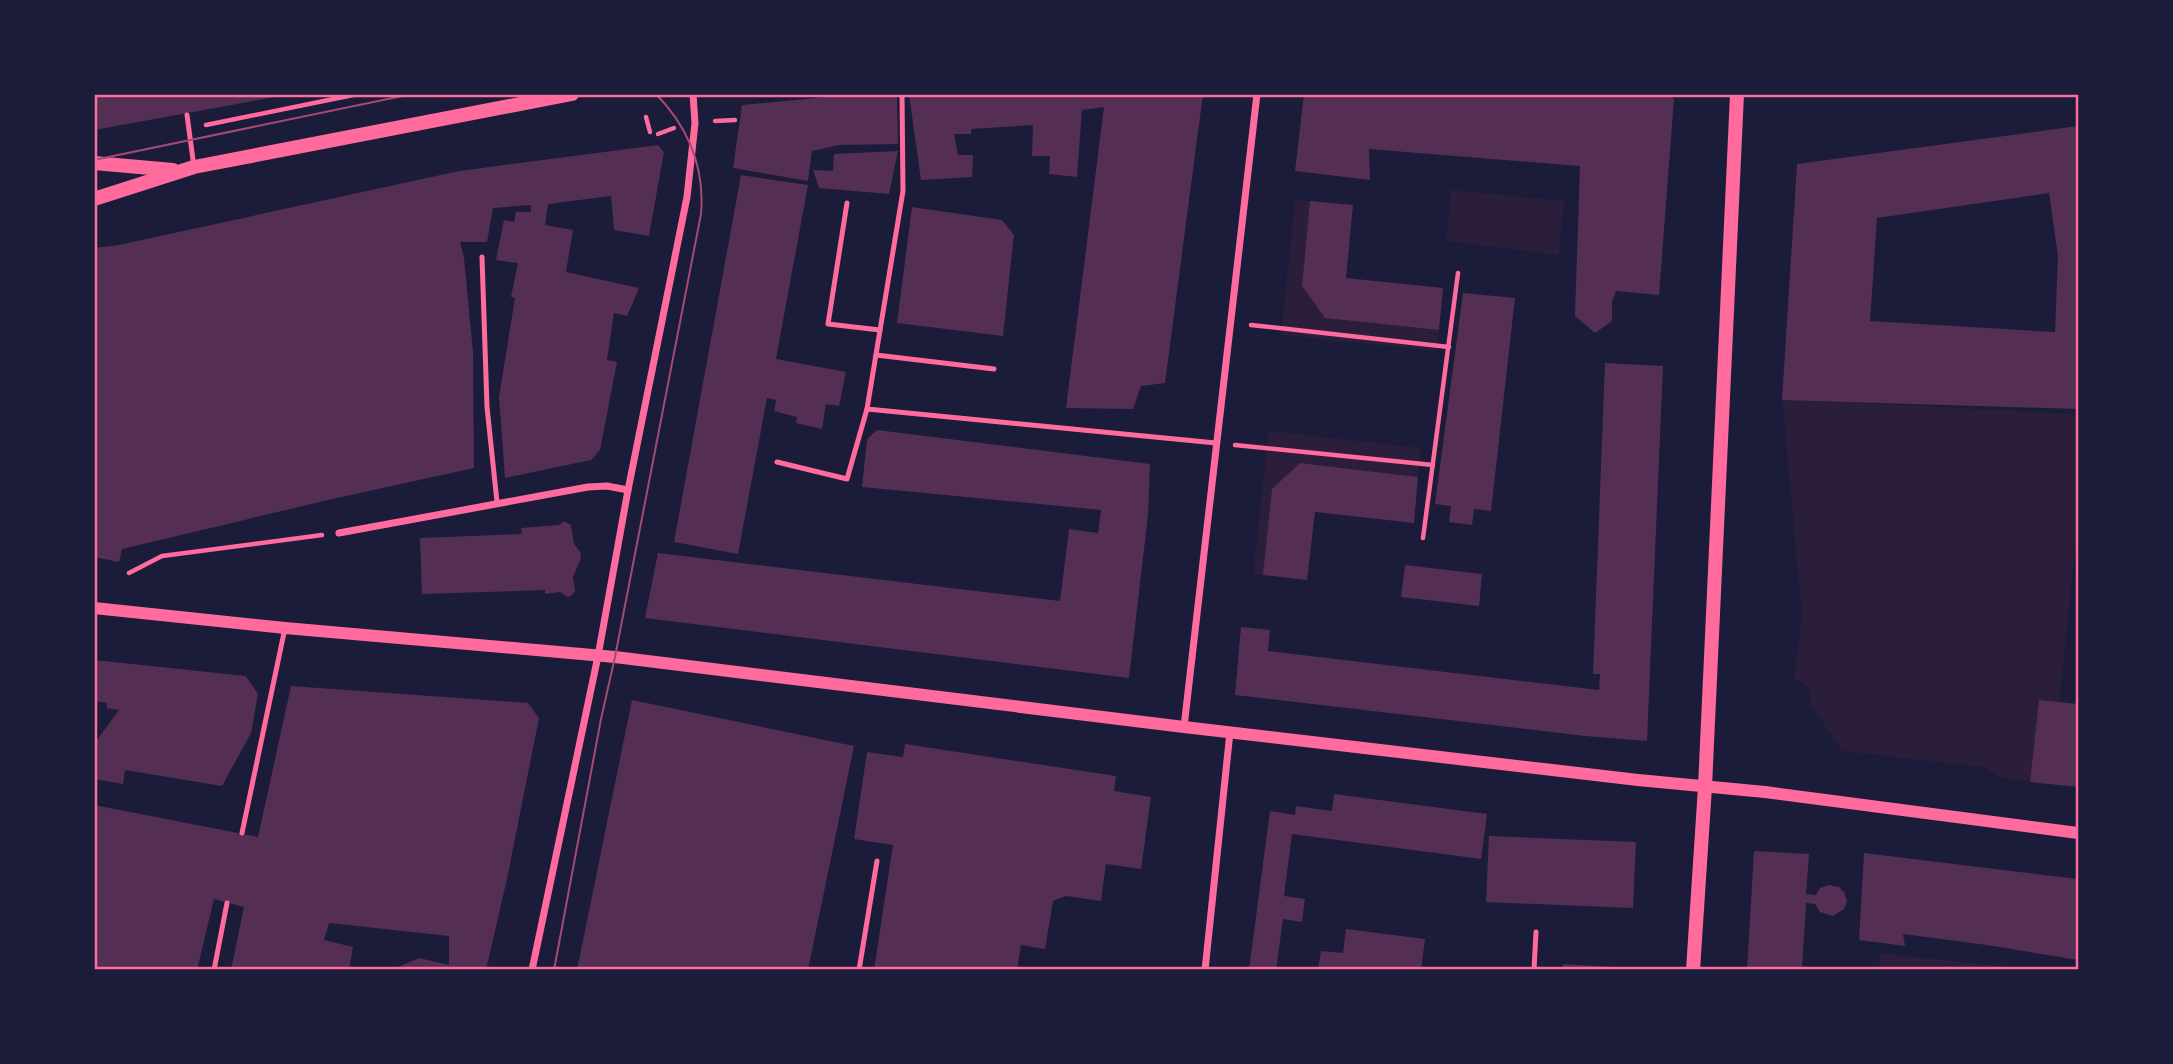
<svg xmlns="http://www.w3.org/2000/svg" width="2173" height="1064" font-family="Montserrat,sans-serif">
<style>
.green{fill:#2a1e3b}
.building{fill:#542f53;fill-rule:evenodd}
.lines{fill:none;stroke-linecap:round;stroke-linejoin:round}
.path{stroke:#ff6b9d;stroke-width:4.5}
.service{stroke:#ff6b9d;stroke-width:5}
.minor{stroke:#ff6b9d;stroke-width:7}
.tertiary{stroke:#ff6b9d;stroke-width:12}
.secondary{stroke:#ff6b9d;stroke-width:14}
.tram{stroke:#a44b75;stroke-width:2}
.neatline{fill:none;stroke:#ff6b9d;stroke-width:2.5}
</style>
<rect width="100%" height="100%" fill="#1b1b3a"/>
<g class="green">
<polygon points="1451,190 1564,201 1559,255 1446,241"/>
<polygon points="1295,200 1310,201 1302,286 1325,318 1439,330 1437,351 1281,335"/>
<polygon points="1782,399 2078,414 2078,526 2059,702 2039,700 2030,782 2005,779 1982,767 1842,751 1811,705 1809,688 1794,679 1802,616"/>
<polygon points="1269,431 1421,448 1418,477 1300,463 1263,575 1253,574"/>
<polygon points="1881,953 2026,969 1878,969"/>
</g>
<g class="building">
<polygon points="94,94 280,94 280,96 94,130"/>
<polygon points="897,94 898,144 839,145 812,151 808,181 733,168 742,105 838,96"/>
<polygon points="909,94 1203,94 1165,383 1141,386 1133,409 1066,408 1104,107 1082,110 1077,177 1049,174 1050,156 1032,156 1033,125 971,129 971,134 954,134 958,155 973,155 972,177 921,180"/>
<polygon points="1304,94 1619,94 1652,97 1656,94 1668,94 1674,99 1659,295 1616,291 1612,302 1612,321 1595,333 1575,316 1580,166 1369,149 1370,180 1295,171"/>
<path d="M2078,126V409L1782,400L1797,164ZM2049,193L2058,256L2055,332L1870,321L1877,218Z"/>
<polygon points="658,145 664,152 649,236 614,230 611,196 548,204 545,225 573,230 566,272 639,288 627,316 614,313 607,360 617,362 600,450 591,460 505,478 499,397 515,298 511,297 518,263 496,260 504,220 514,222 516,212 531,212 531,205 493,208 487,242 460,242 464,258 473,352 474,468 328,500 122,549 119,562 94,557 94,248 119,245 459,171"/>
<polygon points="898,151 889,194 819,188 813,170 833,171 834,154"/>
<polygon points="741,175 808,185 776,359 846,372 839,406 826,404 822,429 796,423 797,417 774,411 776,400 767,398 738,554 674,542"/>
<polygon points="1310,201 1353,205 1346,278 1443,288 1439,330 1325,318 1302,286"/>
<polygon points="912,207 1002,220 1014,235 1003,336 897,323"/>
<polygon points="1463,293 1515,298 1491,511 1474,509 1472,525 1449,522 1451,506 1435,504"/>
<polygon points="1605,363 1663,366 1647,741 1585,736 1235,695 1241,627 1270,630 1268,651 1599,690 1600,674 1593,674"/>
<polygon points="877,430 1150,464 1148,515 1129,678 645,618 658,553 1060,601 1069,529 1098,533 1101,510 862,487 867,439"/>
<polygon points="1300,463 1418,477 1414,523 1315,512 1307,580 1263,575 1272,489"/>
<polygon points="564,521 571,525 574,544 580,552 581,558 573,577 575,591 572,595 568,597 560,592 545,594 545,590 422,594 420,538 522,534 521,528 559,525"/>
<polygon points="1405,565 1482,574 1479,606 1401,597"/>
<polygon points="94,660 246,676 258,694 251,733 222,786 125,770 123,784 94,779 94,744 119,710 107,708 107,703 94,701"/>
<polygon points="291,686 528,703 539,718 507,879 486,970 391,970 419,958 449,965 449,936 329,923 324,940 353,947 349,970 231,970 244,907 214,899 197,970 94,970 94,805 258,837"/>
<polygon points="632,700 854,746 808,970 577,970"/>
<polygon points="2039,700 2078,704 2078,787 2030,782"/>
<polygon points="905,744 1116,776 1114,791 1151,797 1141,869 1106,864 1101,901 1066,896 1053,901 1045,949 1021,945 1017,970 874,970 893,845 854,839 867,752 903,757"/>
<polygon points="1334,794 1487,814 1481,859 1292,834 1284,896 1305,899 1302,922 1283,919 1276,970 1249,970 1270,811 1295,815 1296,806 1332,811"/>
<polygon points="1489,836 1636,842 1633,908 1486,902"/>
<polygon points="1754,851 1809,854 1806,894 1816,895 1820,888 1829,885 1839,887 1844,892 1847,901 1844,909 1833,916 1820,912 1815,904 1806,903 1802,970 1747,970"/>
<polygon points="1864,853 2078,879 2078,960 1987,945 1903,934 1905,946 1859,940"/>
<polygon points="1346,929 1425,939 1421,970 1318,970 1321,951 1343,953"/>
<polygon points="1563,964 1611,967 1611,970 1563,970"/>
</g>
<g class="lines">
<g class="path">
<polyline points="646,117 650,132"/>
<polyline points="715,121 735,120"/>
<polyline points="206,125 358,94"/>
<polyline points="658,134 674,128"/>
<polyline points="1251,325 1449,347"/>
<polyline points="1235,445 1433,465"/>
<polyline points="1423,538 1458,273"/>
<polyline points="129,573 162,556 322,535"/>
</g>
<g class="service">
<polyline points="902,94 903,191 867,409 1216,443"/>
<polyline points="187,115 194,167"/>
<polyline points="847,203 828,324 880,330"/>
<polyline points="482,257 487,407 497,502"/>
<polyline points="876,355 994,369"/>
<polyline points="777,462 847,479 867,409"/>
<polyline points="242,833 285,628"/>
<polyline points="214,970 227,903"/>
<polyline points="859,970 877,861"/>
<polyline points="1534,970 1536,932"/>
</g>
<g class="minor">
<polyline points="339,533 588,487 607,486 628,490"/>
<polyline points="1184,727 1257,94"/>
<polyline points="532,970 598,656 628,490 687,197 695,123 693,94"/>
<polyline points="1205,970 1230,732"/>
</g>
<polyline class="tertiary" points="94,608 285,628 615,657 1184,727 1638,780 1765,792 2078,833"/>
<g class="secondary">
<polyline points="94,163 173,170"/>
<polyline points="94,199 194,167 572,94"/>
<polyline points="1693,970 1705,787 1737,94"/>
</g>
<g class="tram">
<polyline points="94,160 412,94"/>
<path d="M554,970L601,719L615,657L701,214C705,166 688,127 656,94"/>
</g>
</g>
<rect width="2173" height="1064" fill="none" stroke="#1b1b3a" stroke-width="192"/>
<rect x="96" y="96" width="1981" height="872" class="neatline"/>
</svg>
